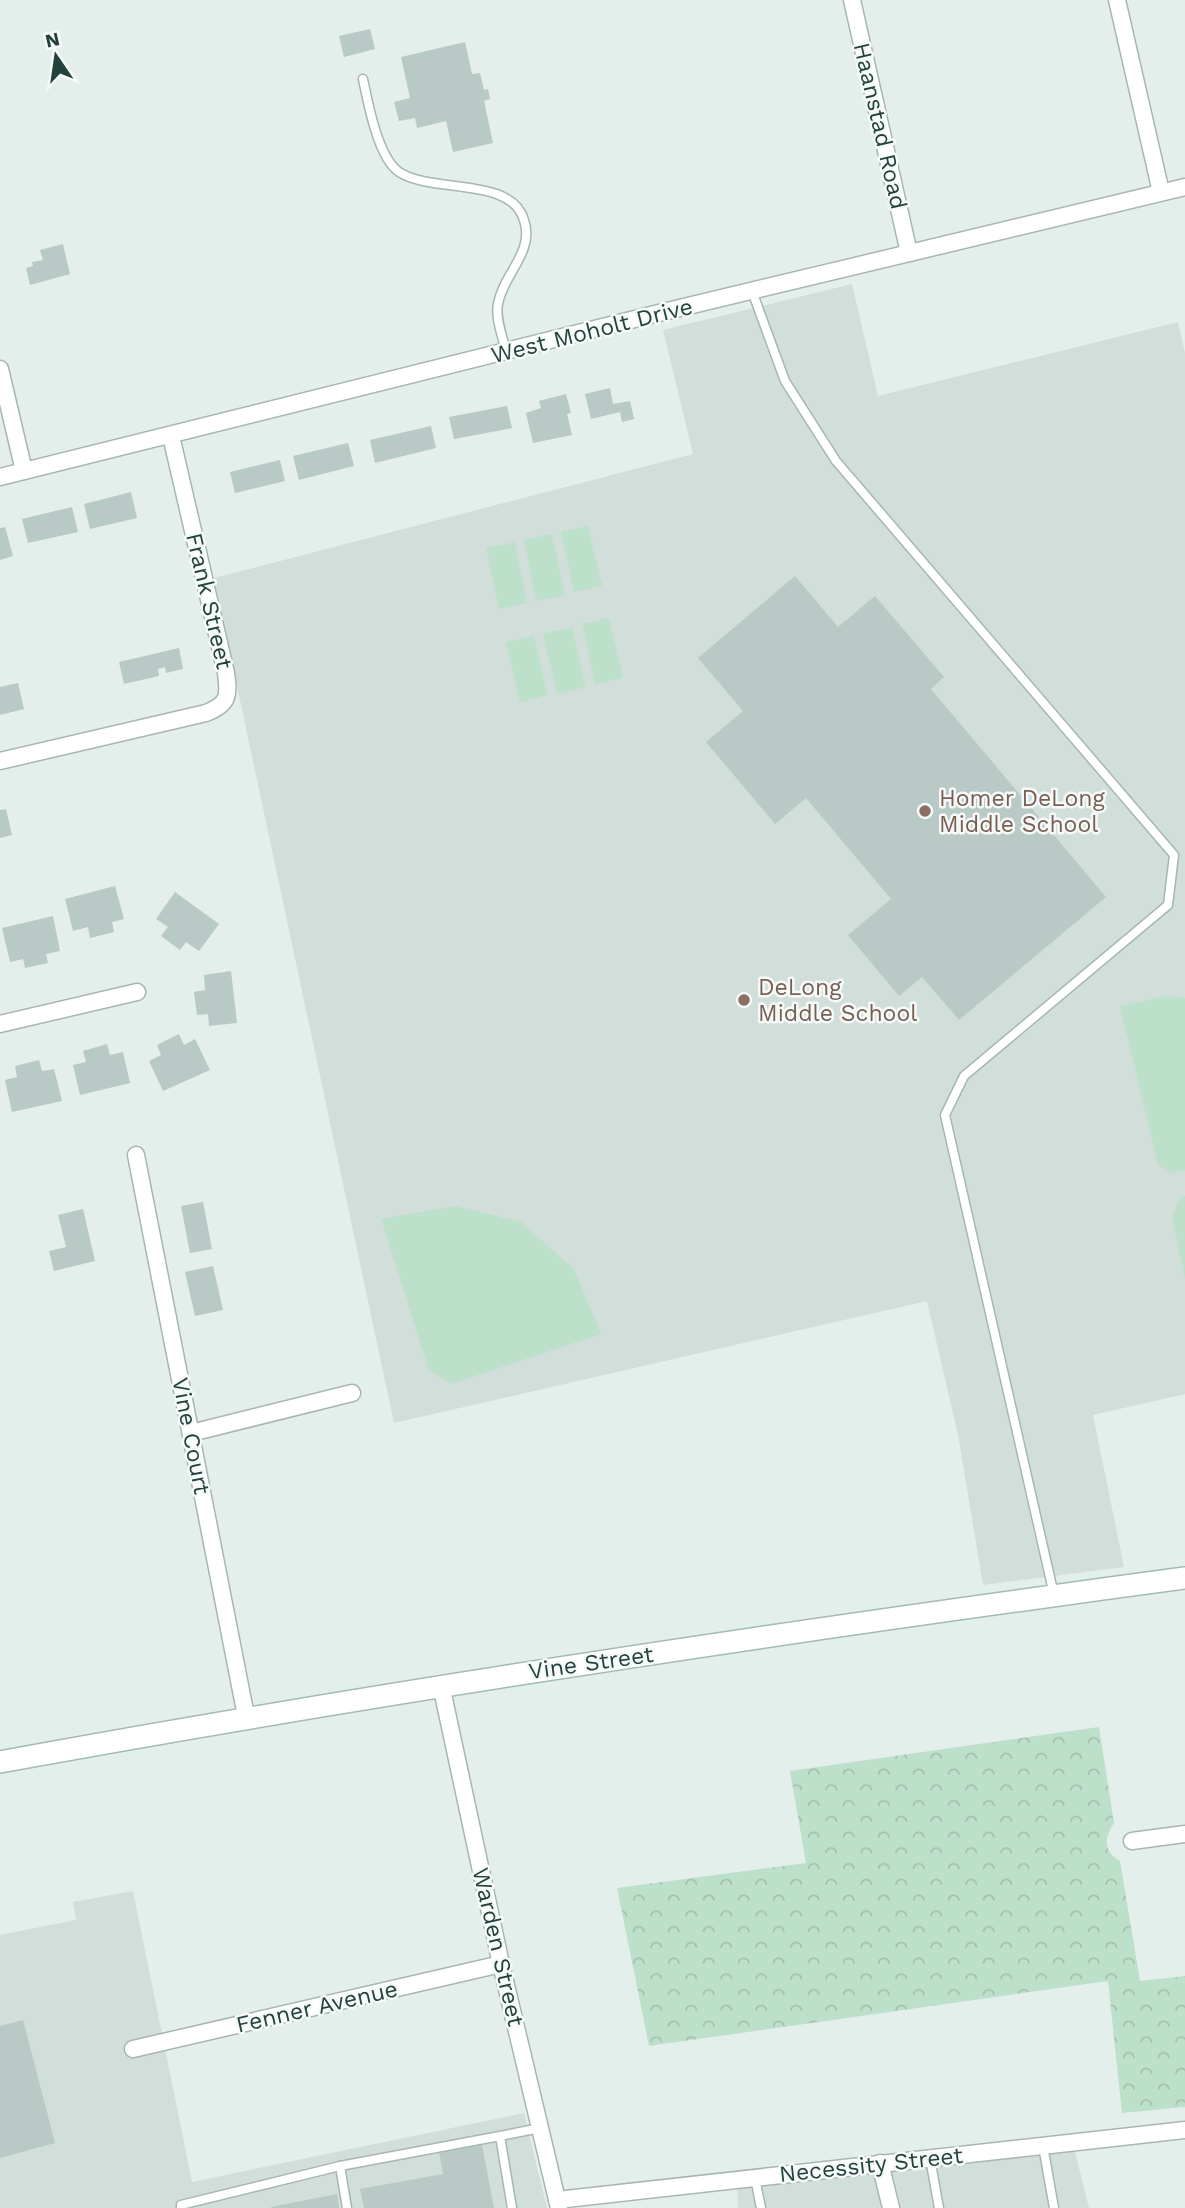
<svg xmlns="http://www.w3.org/2000/svg" width="1185" height="2208" font-family="'Work Sans',sans-serif">
<style>
.built{fill:#d2deda}
.park{fill:url(#park-crowns)}
.garden{fill:#bde0cb}
.building{fill:#b9c9c5}
.lines{fill:none;stroke-linecap:round;stroke-linejoin:round}
.lane-casing{stroke:#a6b7b3;stroke-width:11}
.street-casing{stroke:#a6b7b3;stroke-width:19}
.secondary-casing{stroke:#a2bab5;stroke-width:24}
.lane{stroke:#fff;stroke-width:8}
.street{stroke:#fff;stroke-width:16}
.secondary{stroke:#fff;stroke-width:21}
.education-dot{fill:#8d6e63;stroke:#f5faf8;stroke-width:2.5}
.labels{text-anchor:middle;dominant-baseline:central;stroke-width:5;stroke-linejoin:round;paint-order:stroke}
.street-label{font-size:23px;fill:#23413d;stroke:#f5faf8}
.education-label{font-size:23px;fill:#785e54;stroke:#f5faf8;text-anchor:start}
</style>
<defs>
<pattern id="park-crowns" width="20" height="18" patternUnits="userSpaceOnUse" patternTransform="scale(1.75)"><rect width="20" height="18" fill="#bde0cb"/><path d="M2 6a3 3 0 1 1 6 0M12 15a3 3 0 1 1 6 0" fill="none" stroke="#a2c1af"/></pattern>
</defs>
<rect width="100%" height="100%" fill="#e4eeeb"/>
<g class="built">
<polygon points="852,284 878,396 1178,322 1185,353 1185,1394 1093,1415 1124,1567 983,1585 958,1435 927,1301 394,1423 214,578 693,454 663,330"/>
<polygon points="133,1891 192,2182 524,2113 547,2208 0,2208 0,1935 76,1920 73,1902"/>
<polygon points="1074,2148 1089,2208 738,2208 737,2187"/>
</g>
<path class="park" d="M1099,1727L1114,1823C1104,1838 1103,1851 1120,1861L1140,1981L1185,1976V2107L1122,2113L1108,1981L649,2046L617,1888L806,1863L790,1771Z"/>
<g class="garden">
<polygon points="588,526 602,586 574,592 561,532"/>
<polygon points="552,534 565,595 536,601 524,540"/>
<polygon points="515,542 527,603 499,609 486,548"/>
<polygon points="609,618 623,678 595,684 582,624"/>
<polygon points="572,627 586,687 557,694 543,634"/>
<polygon points="534,636 548,695 520,702 506,642"/>
<polygon points="1166,996 1185,998 1185,1170 1172,1173 1158,1165 1120,1006"/>
<polygon points="1185,1196 1185,1279 1172,1218 1180,1197"/>
<polygon points="456,1206 521,1222 574,1269 601,1334 451,1384 429,1370 381,1219"/>
</g>
<g class="building">
<polygon points="370,29 375,49 344,57 339,36"/>
<polygon points="465,42 472,74 480,73 484,90 488,89 490,99 484,101 493,143 453,152 446,121 417,128 415,118 399,121 394,102 410,98 401,57"/>
<polygon points="63,244 70,274 30,285 26,268 33,266 32,262 43,260 40,250"/>
<polygon points="610,388 613,404 630,401 634,419 622,422 620,412 591,419 585,394"/>
<polygon points="566,394 571,413 567,414 572,435 533,443 526,413 541,408 539,401"/>
<polygon points="507,406 512,428 454,439 449,417"/>
<polygon points="431,426 436,448 375,463 370,440"/>
<polygon points="348,443 354,466 299,480 293,456"/>
<polygon points="280,460 285,481 235,493 230,472"/>
<polygon points="131,492 137,518 90,529 84,504"/>
<polygon points="72,507 78,532 28,543 22,519"/>
<polygon points="5,527 13,556 0,560 0,528"/>
<polygon points="795,576 838,627 875,596 944,677 931,689 1106,897 959,1020 922,977 899,996 848,935 891,899 806,798 775,824 706,742 743,711 698,658"/>
<polygon points="179,648 183,669 166,673 165,667 158,669 159,676 124,684 119,662"/>
<polygon points="18,683 24,709 0,715 0,687"/>
<polygon points="6,809 12,835 0,838 0,810"/>
<polygon points="115,886 124,919 112,922 114,932 90,938 88,927 73,931 65,899"/>
<polygon points="175,892 219,924 199,951 186,942 180,950 161,936 168,927 156,919"/>
<polygon points="53,916 60,951 46,954 48,963 25,968 23,959 10,962 2,928"/>
<polygon points="231,971 237,1023 209,1026 208,1014 197,1015 194,992 205,990 204,975"/>
<polygon points="179,1034 184,1045 195,1039 210,1070 163,1091 149,1061 161,1055 157,1045"/>
<polygon points="107,1044 110,1055 123,1052 130,1083 80,1095 73,1065 86,1062 83,1051"/>
<polygon points="39,1060 42,1071 54,1069 62,1101 12,1112 5,1080 17,1077 15,1066"/>
<polygon points="203,1202 212,1249 190,1253 181,1206"/>
<polygon points="83,1209 95,1261 54,1271 49,1251 66,1247 58,1215"/>
<polygon points="213,1266 223,1310 195,1316 185,1272"/>
<polygon points="23,2020 55,2143 0,2158 0,2026"/>
<polygon points="482,2145 494,2208 364,2208 360,2189 443,2174 439,2153"/>
<polygon points="337,2194 339,2208 271,2208 271,2207"/>
</g>
<g class="lines">
<defs>
<g id="lane">
<path d="M363,79C368,103 378,158 399,172C433,194 511,176 524,220C535,252 503,274 498,304C495,318 503,338 506,351"/>
<polyline points="752,291 785,381 836,461 1174,855 1168,905 964,1076 945,1115 1054,1595"/>
<polyline points="500,2136 540,2128"/>
<polyline points="1043,2146 1054,2208"/>
<polyline points="930,2158 939,2208"/>
<polyline points="340,2166 347,2208"/>
<polyline points="755,2178 761,2208"/>
<polyline points="181,2208 181,2205 340,2166 500,2136 512,2208"/>
</g>
<g id="street">
<polyline points="852,0 909,253"/>
<polyline points="1117,0 1161,192"/>
<polyline points="0,369 24,471"/>
<polyline points="0,477 659,313 1185,187"/>
<path d="M0,761L206,713C229,704 229,696 226,673L171,436"/>
<polyline points="0,1024 137,992"/>
<polyline points="136,1155 246,1716"/>
<polyline points="191,1433 352,1393"/>
<polyline points="441,1685 501,1964 559,2208"/>
<polyline points="1132,1841 1185,1834"/>
<polyline points="133,2049 501,1964"/>
<polyline points="880,2163 891,2208"/>
<polyline points="557,2200 1185,2130"/>
</g>
<path id="secondary" d="M0,1762C393,1690 789,1631 1185,1578"/>
</defs>
<use href="#lane" class="lane-casing"/>
<use href="#street" class="street-casing"/>
<use href="#secondary" class="secondary-casing"/>
<use href="#lane" class="lane"/>
<use href="#street" class="street"/>
<use href="#secondary" class="secondary"/>
</g>
<g class="education-dot">
<circle cx="925" cy="811" r="7"/>
<circle cx="744" cy="1000" r="7"/>
</g>
<g class="labels">
<g class="street-label">
<text transform="translate(880 126) rotate(77)">Haanstad Road</text>
<text transform="translate(592 331) rotate(-14)">West Moholt Drive</text>
<text transform="translate(209 601) rotate(77)">Frank Street</text>
<text transform="translate(191 1436) rotate(79)">Vine Court</text>
<text transform="translate(591 1663) rotate(-8)">Vine Street</text>
<text transform="translate(498 1947) rotate(77)">Warden Street</text>
<text transform="translate(317 2007) rotate(-13)">Fenner Avenue</text>
<text transform="translate(871 2165) rotate(-6)">Necessity Street</text>
</g>
<g class="education-label">
<text x="939" y="798">Homer DeLong<tspan x="939" dy="26">Middle School</tspan></text>
<text x="758" y="987">DeLong<tspan x="758" dy="26">Middle School</tspan></text>
</g>
</g>
<g transform="translate(56 56) rotate(347)" stroke="#f5faf8" stroke-width="5" paint-order="stroke">
<path d="M0-5L12 26L0 18L-12 26Z" fill="#23413d"/>
<text y="-10" font-size="19" font-weight="bold" text-anchor="middle" fill="#23413d">N</text>
</g>
</svg>
